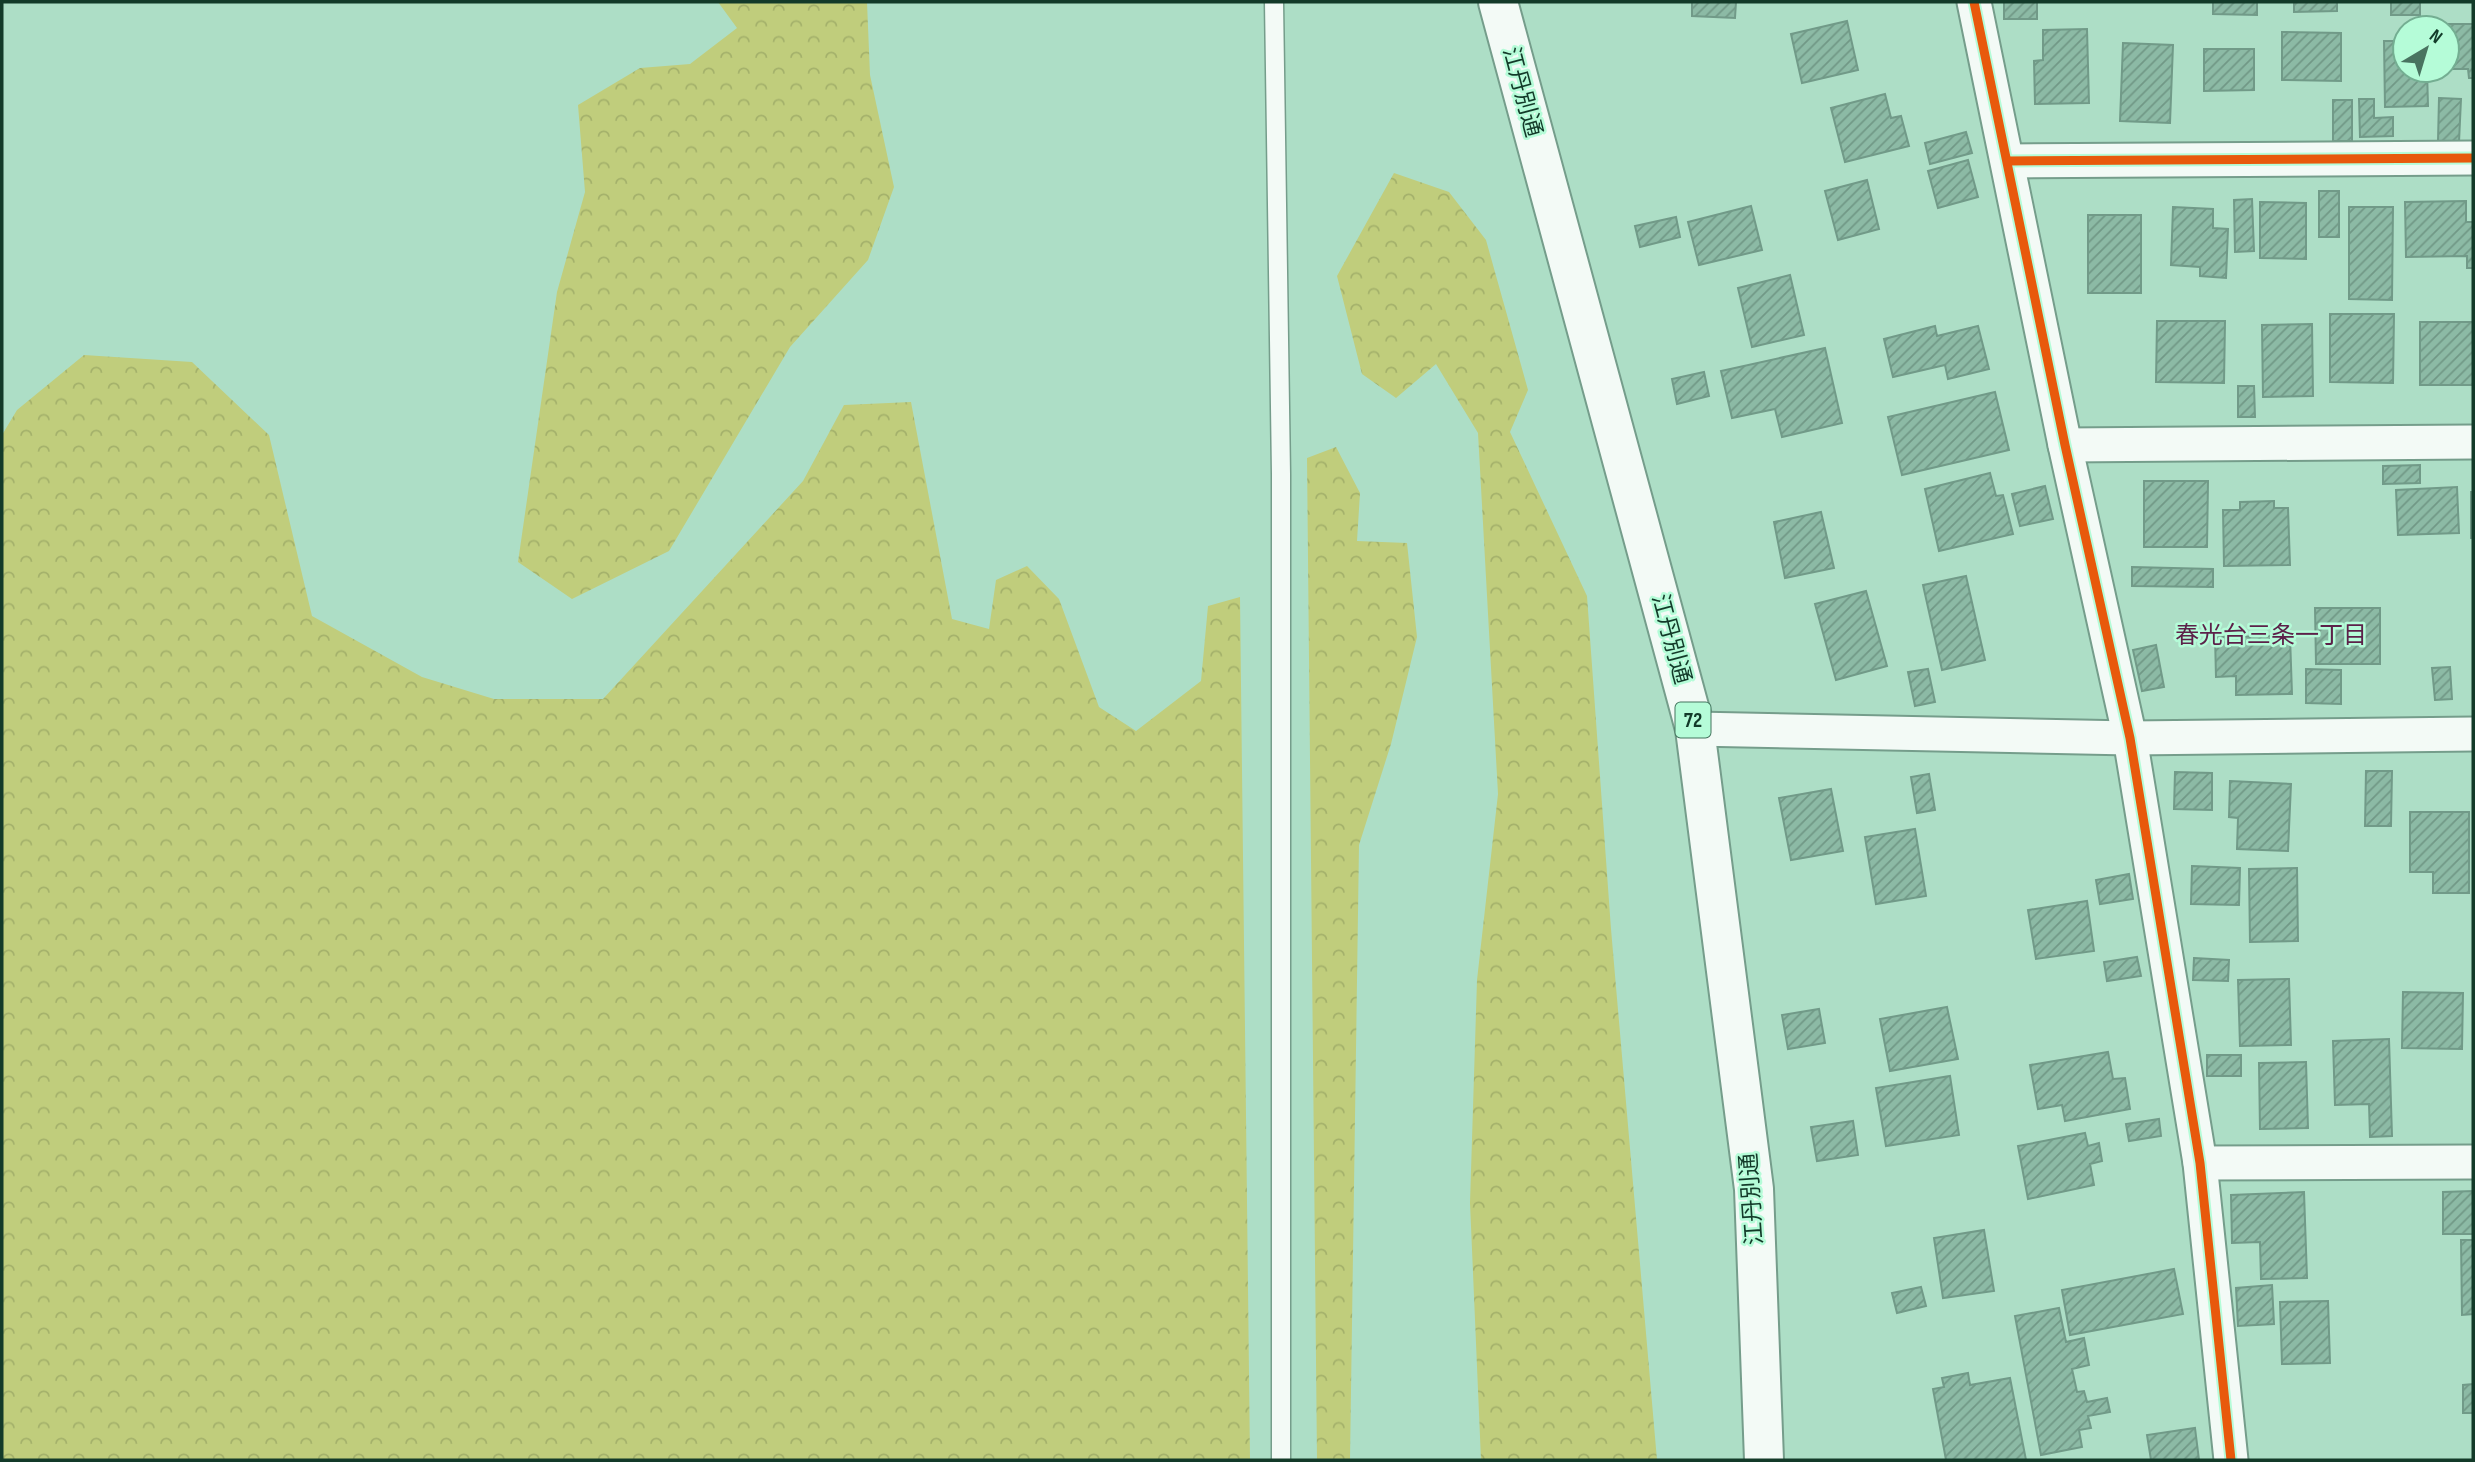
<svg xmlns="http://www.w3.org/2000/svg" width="2475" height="1462" font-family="'Sofia Sans Condensed','Noto Sans JP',sans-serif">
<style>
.forest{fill:url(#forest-crowns)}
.building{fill:url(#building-hatch);stroke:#719a88;stroke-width:2}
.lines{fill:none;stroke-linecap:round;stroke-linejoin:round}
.lane-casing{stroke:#759d8b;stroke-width:21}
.street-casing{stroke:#759d8b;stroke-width:37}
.primary-casing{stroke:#759d8b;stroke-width:42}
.lane{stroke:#f3faf6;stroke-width:18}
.street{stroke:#f3faf6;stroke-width:33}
.primary{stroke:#f3faf6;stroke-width:38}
.cycleway-casing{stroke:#b5fcd8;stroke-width:13}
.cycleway{stroke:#e8590c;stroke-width:9}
.labels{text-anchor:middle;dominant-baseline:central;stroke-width:5;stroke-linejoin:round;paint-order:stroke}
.shield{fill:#b5fcd8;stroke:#44745e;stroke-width:2}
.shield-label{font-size:21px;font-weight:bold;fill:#133a29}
.street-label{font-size:23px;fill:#133a29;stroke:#b5fcd8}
.neighbourhood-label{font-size:24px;fill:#5c2149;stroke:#b5fcd8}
</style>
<defs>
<pattern id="forest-crowns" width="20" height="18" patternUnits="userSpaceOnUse" patternTransform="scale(1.75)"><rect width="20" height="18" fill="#c0cd7c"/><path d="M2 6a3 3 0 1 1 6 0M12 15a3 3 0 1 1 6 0" fill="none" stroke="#a4b16b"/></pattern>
<pattern id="building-hatch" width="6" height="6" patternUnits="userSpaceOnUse" patternTransform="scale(1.75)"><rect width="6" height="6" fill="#8cbaa5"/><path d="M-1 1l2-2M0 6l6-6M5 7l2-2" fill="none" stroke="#719886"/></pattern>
</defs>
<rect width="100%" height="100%" fill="#addec6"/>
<g class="forest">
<polygon points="718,2 867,2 870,75 894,187 868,260 790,347 669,551 572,599 518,562 557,292 585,192 578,105 640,68 690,64 737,28"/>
<polygon points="1394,173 1449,192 1486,240 1528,390 1510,432 1587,596 1611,929 1657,1460 1481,1460 1470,1203 1477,980 1498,794 1478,433 1436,364 1396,398 1362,374 1337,276"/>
<polygon points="84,355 192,362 269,435 312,616 422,677 494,699 603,699 803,481 844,405 911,402 952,619 989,629 996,580 1027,566 1059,599 1099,707 1136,731 1201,681 1208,606 1240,597 1250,1460 2,1460 2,435 17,410"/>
<polygon points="1336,447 1360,493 1357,541 1407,543 1417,637 1391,744 1359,845 1350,1460 1317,1460 1307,458"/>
</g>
<g class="building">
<polygon points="1692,2 1736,2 1735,18 1692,16"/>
<rect x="2004" y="2" width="33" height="17"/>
<polygon points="2213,2 2257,2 2257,15 2213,14"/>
<polygon points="2294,2 2337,2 2337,11 2294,12"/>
<rect x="2391" y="2" width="29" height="13"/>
<polygon points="1847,21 1858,70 1802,83 1791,34"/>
<polygon points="2445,24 2473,24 2473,78 2469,78 2468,69 2447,69"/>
<polygon points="2087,29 2089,103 2035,104 2034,61 2043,60 2043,30"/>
<polygon points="2282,32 2341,33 2341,81 2282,80"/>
<polygon points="2384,41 2405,41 2405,70 2427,70 2428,106 2385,107"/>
<polygon points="2123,43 2173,45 2170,123 2120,121"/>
<polygon points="2204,49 2254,49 2254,90 2204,91"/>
<polygon points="1885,94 1891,118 1901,116 1909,146 1845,162 1831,108"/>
<polygon points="2439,98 2461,99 2459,142 2438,141"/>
<polygon points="2359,99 2374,99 2374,118 2393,117 2393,136 2360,137"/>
<rect x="2333" y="100" width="19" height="41"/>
<polygon points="1966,132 1972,153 1930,164 1925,143"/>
<polygon points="1968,160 1978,197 1938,208 1928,171"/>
<polygon points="1867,180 1879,229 1838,240 1825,191"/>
<rect x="2319" y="191" width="20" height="46"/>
<polygon points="2252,199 2254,251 2235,252 2234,200"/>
<polygon points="2466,201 2466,222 2473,222 2473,268 2467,268 2467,256 2406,257 2405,202"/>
<polygon points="2260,202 2306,203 2306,259 2260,258"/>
<polygon points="1751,206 1762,250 1699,265 1688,222"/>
<polygon points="2173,207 2213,209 2213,228 2228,229 2226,278 2200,276 2200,267 2171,265"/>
<polygon points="2349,207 2393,207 2392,300 2349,299"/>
<rect x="2088" y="215" width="53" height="78"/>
<polygon points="1676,217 1680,237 1640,247 1635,226"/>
<polygon points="1790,275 1804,335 1752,347 1738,288"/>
<polygon points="2330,314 2394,314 2393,383 2330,382"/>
<polygon points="2157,321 2225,321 2224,383 2156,382"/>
<rect x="2420" y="322" width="53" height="63"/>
<polygon points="2312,324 2313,396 2263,397 2262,325"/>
<polygon points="1935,326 1937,336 1978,326 1989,369 1948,379 1945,365 1893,377 1884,339"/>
<polygon points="1825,348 1842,423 1782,437 1775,409 1732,418 1721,371"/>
<polygon points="1704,372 1709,396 1677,404 1672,379"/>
<polygon points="2238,386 2254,386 2255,417 2238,417"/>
<polygon points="1995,392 2009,450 1902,475 1888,417"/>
<polygon points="2420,465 2420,483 2383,484 2383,466"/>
<polygon points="1990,473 1996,496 2003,495 2013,534 1939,551 1925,489"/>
<polygon points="2144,481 2208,481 2207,547 2144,547"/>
<polygon points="2045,486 2053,519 2020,526 2012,494"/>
<polygon points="2457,487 2459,533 2398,535 2396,490"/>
<rect x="2471" y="492" width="2" height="46"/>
<polygon points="2274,501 2274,508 2288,508 2290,565 2224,566 2223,510 2240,510 2240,502"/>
<polygon points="1821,512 1834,568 1785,578 1774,522"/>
<polygon points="2132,567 2213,569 2213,587 2132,586"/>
<polygon points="1966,576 1985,660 1942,670 1923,585"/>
<polygon points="1866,591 1887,666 1836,680 1815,604"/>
<polygon points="2315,608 2380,608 2380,664 2316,664"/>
<polygon points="2290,636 2292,694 2236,695 2236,676 2216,677 2215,637"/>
<polygon points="2156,645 2164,687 2142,691 2133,650"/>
<polygon points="2450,667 2452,699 2435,700 2432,668"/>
<polygon points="1928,669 1935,702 1915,706 1908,672"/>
<polygon points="2306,669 2341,670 2341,704 2306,703"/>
<polygon points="2366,771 2392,771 2391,826 2365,826"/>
<polygon points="2175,772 2212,773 2212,810 2174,809"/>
<polygon points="1929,774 1935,810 1917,813 1911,777"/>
<polygon points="2230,781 2291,784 2288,851 2237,849 2238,818 2229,817"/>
<polygon points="1831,789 1843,851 1791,860 1779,798"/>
<polygon points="2410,812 2469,812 2469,893 2433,893 2433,872 2410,872"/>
<polygon points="1915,829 1926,896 1876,904 1865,837"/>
<polygon points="2192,866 2240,868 2239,905 2191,904"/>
<polygon points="2297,868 2298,941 2250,942 2249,869"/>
<polygon points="2129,874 2133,899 2100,904 2096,880"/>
<polygon points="2087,901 2094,951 2036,959 2028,910"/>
<polygon points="2137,957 2141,976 2107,981 2104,962"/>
<polygon points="2194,958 2229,960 2228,981 2193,980"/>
<polygon points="2289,979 2291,1045 2240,1046 2238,980"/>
<polygon points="2403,992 2463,993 2462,1049 2402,1048"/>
<polygon points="1947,1007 1958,1059 1890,1071 1880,1019"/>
<polygon points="1819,1009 1825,1043 1788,1049 1782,1015"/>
<polygon points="2389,1039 2392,1136 2370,1137 2369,1104 2335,1105 2333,1041"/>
<polygon points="2108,1052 2113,1079 2125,1078 2130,1109 2065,1121 2062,1105 2038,1109 2030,1065"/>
<rect x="2207" y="1055" width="34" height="21"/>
<polygon points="2306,1062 2308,1128 2260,1129 2259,1063"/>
<polygon points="1950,1076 1959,1135 1886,1146 1876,1088"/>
<polygon points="2159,1119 2161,1136 2129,1141 2126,1124"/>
<polygon points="1853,1121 1858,1155 1817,1161 1811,1127"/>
<polygon points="2085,1133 2088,1146 2099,1143 2102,1161 2090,1164 2094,1185 2028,1199 2018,1146"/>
<polygon points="2473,1191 2473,1234 2443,1234 2443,1192"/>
<polygon points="2304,1192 2307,1278 2261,1279 2260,1242 2232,1243 2231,1195"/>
<polygon points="1984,1230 1994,1291 1943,1298 1934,1238"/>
<polygon points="2461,1240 2473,1240 2473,1314 2462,1315"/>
<polygon points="2174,1269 2183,1314 2070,1335 2062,1290"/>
<polygon points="2272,1285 2274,1324 2238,1326 2236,1288"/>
<polygon points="1921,1287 1926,1306 1897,1313 1892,1293"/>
<polygon points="2328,1301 2330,1363 2282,1364 2280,1302"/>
<polygon points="2059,1308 2066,1342 2084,1338 2089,1365 2072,1369 2077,1392 2084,1391 2087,1402 2107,1398 2110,1412 2088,1416 2091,1428 2079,1430 2082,1447 2041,1455 2015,1316"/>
<polygon points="1968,1373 1970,1385 2010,1378 2026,1460 1946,1460 1933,1389 1944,1387 1942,1378"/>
<polygon points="2473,1384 2473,1413 2463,1413 2463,1385"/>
<polygon points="2195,1428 2199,1460 2151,1460 2147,1435"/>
</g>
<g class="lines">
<defs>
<polyline id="lane" points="1274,2 1281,474 1281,1460"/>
<g id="street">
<polyline points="1974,2 2065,445 2130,738 2200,1163 2231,1460"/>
<polyline points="2008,161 2473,158"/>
<polyline points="2065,445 2473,442"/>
<polyline points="1695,729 2130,738 2473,734"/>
<polyline points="2200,1163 2473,1162"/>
</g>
<polyline id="primary" points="1498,2 1695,729 1754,1189 1764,1460"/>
</defs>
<use href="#lane" class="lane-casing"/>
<use href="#street" class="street-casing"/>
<use href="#primary" class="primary-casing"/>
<use href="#lane" class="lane"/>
<use href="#street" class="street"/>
<use href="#primary" class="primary"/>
<defs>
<g id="cycleway">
<polyline points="1974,2 2065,445 2130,738 2200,1163 2231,1460"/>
<polyline points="2008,161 2473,158"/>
</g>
</defs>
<use href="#cycleway" class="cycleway-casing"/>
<use href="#cycleway" class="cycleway"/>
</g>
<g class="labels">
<rect class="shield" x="1675.5" y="702.5" width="35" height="35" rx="5"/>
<g class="shield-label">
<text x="1693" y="720">72</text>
</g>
<g class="street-label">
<text transform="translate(1522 92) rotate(75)">江丹別通</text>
<text transform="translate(1671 639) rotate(75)">江丹別通</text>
<text transform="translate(1752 1199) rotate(-94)">江丹別通</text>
</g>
<g class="neighbourhood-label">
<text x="2271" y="635">春光台三条一丁目</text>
</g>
</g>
<rect width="2475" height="1462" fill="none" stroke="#133a29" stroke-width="7"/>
<g transform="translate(2426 49) rotate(38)"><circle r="33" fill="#b5fcd8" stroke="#74ae92" stroke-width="2"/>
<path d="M0-5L12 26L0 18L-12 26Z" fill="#497360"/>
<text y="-10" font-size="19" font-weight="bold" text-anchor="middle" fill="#133a29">N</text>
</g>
</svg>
